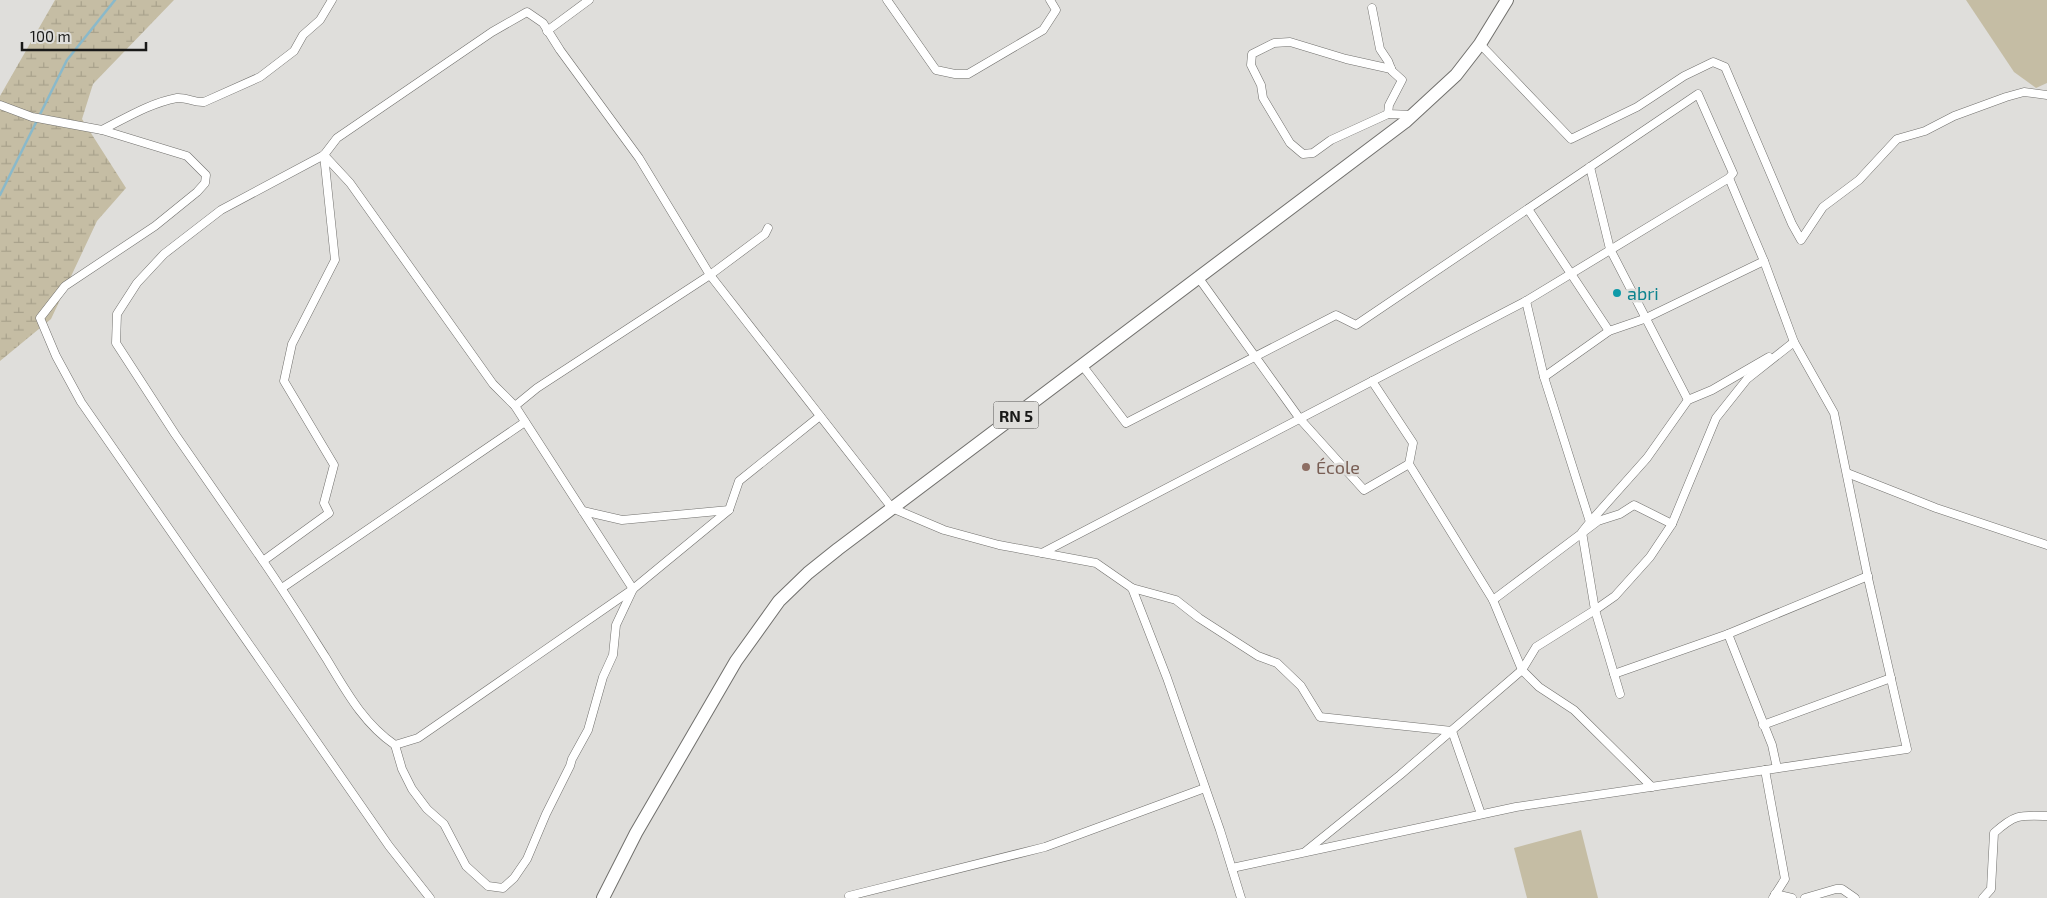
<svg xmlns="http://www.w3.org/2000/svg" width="2047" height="898" font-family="'Exo 2',sans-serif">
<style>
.grass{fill:#c5bda4}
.wetland{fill:url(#wetland-marsh)}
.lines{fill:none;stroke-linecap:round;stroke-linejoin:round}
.stream{stroke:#8ab9ca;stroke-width:2.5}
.street-casing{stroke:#71706d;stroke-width:9}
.primary-casing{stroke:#71706d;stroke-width:14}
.street{stroke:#fff;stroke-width:8}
.primary{stroke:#fff;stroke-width:12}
.culture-dot{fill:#0f9aa8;stroke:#dfdedb;stroke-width:2}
.education-dot{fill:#8d6e63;stroke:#dfdedb;stroke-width:2}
.labels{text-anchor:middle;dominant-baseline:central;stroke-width:5;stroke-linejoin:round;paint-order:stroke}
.shield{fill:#dfdedb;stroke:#545452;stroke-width:1}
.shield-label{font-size:16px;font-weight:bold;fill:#191918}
.culture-label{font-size:18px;fill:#0d838f;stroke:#dfdedb;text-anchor:start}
.education-label{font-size:18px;fill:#785e54;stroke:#dfdedb;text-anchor:start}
</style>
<defs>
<pattern id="wetland-marsh" width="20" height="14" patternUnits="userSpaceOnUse" patternTransform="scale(1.25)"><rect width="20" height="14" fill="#c5bda4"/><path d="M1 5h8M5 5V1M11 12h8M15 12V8" fill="none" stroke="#a9a28c"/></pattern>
</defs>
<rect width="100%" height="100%" fill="#dfdedb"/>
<g class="grass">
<polygon points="1966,0 2047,0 2047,83 2036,88 2014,72"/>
<polygon points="1581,830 1598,898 1527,898 1514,848"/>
</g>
<polygon class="wetland" points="55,0 174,0 93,84 82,119 126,188 97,221 51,319 0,361 0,96"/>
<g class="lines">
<polyline class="stream" points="0,195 67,60 115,0"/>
<defs>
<g id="street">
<polyline points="887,0 936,70 955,74 968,74 1043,30 1056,10 1050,0"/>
<polyline points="1372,8 1380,49 1388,61 1392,71 1402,80 1389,105 1388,114 1413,115"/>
<polyline points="547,31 589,0"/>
<polyline points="1480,44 1571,139 1637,107 1684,76 1713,62 1725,67 1792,224 1801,240 1823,207 1859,180 1897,139 1925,131 1954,116 2006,97 2024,92 2047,95"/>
<polyline points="0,105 32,117 102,130 187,156 206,175 205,183 197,192 155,226 65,286 40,318 56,356 81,402 389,846 430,898"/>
<polyline points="1388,114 1331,140 1313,153 1303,154 1290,143 1263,98 1261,85 1251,65 1252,54 1274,43 1290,42 1346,59 1391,69"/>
<path d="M102,130C126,118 150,103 177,98C186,97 195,103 204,102L260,77L294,51L303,35L320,20L332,0"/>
<path d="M324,155L335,260L292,344L284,381L334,465L324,503L329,513L263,561C285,593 305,625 326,658C346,691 363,723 395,745L418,738L633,589"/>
<polyline points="324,155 350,183 493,384 515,406 633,589 729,510 739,481 820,416"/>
<polyline points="1590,167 1610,249 1688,400"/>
<polyline points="1528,209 1609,331"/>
<polyline points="1198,277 1300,419 1364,490 1409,464"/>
<polyline points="1526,301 1544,377 1590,522 1582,532 1595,610 1620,694"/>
<polyline points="1082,365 1126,423 1336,315 1356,325 1698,94 1733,173 1729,178 1764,261 1794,342 1834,413 1868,578 1907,749 1516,807 1232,868"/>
<polyline points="1544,377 1609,331 1644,319 1764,261"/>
<polyline points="1372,381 1413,443 1409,464 1493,600 1522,670 1539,687 1574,710 1652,787"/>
<polyline points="515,406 537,388 710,275 765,234 768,228"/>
<polyline points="1847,473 1936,508 2047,545"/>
<polyline points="583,511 622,520 729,510"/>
<polyline points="1590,522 1647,458 1688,400 1712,390 1769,357"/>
<polyline points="1042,553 1526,301 1729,178"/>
<polyline points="263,561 175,434 116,343 117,314 137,283 164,254 221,210 324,155 337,138 492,32 527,12 543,23 560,50 639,158 710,275 892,508 944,530 999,545 1096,563 1132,588 1167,678 1220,830 1241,898"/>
<polyline points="282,588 525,422"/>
<polyline points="1132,588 1176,600 1199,618 1258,656 1277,663 1301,686 1320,717 1452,731 1481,814"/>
<polyline points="1493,600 1598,521 1620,514 1634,505 1672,524"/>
<polyline points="1728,634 1772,745 1777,768"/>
<polyline points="1614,674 1728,634 1868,576"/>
<polyline points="1763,725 1891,678"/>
<polyline points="395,745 402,769 412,789 427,809 444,824 466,866 488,886 503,888 514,878 527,859 546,814 570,766 572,759 588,730 603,677 613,655 616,625 633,589"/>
<polyline points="1765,770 1785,879 1773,898"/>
<polyline points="1306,851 1400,775 1522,670 1536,647 1595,610 1615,596 1650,557 1672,524 1716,418 1747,379 1794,342"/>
<polyline points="1775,894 1792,898"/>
<polyline points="849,896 1045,847 1205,788"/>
<polyline points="1805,898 1836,889 1842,889 1855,898"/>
<path d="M1983,898L1991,889L1994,833C2015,814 2020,815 2047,816"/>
</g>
<polyline id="primary" points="603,898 636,833 736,661 779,601 808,573 838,549 1405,122 1456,75 1480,44 1507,0"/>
</defs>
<use href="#street" class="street-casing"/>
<use href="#primary" class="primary-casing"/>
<use href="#street" class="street"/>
<use href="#primary" class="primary"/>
</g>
<circle class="culture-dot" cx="1617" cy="293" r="5"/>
<circle class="education-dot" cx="1306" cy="467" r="5"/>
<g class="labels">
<rect class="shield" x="993.5" y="401.5" width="45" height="27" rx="4"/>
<g class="shield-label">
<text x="1016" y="415">RN 5</text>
</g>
<g class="culture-label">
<text x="1627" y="293">abri</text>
</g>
<g class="education-label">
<text x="1316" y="467">École</text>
</g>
</g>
<path d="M22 42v8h124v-8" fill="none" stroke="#191918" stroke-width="2.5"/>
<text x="30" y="42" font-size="15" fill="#191918" stroke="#dfdedb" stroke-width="4" paint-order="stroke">100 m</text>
</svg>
